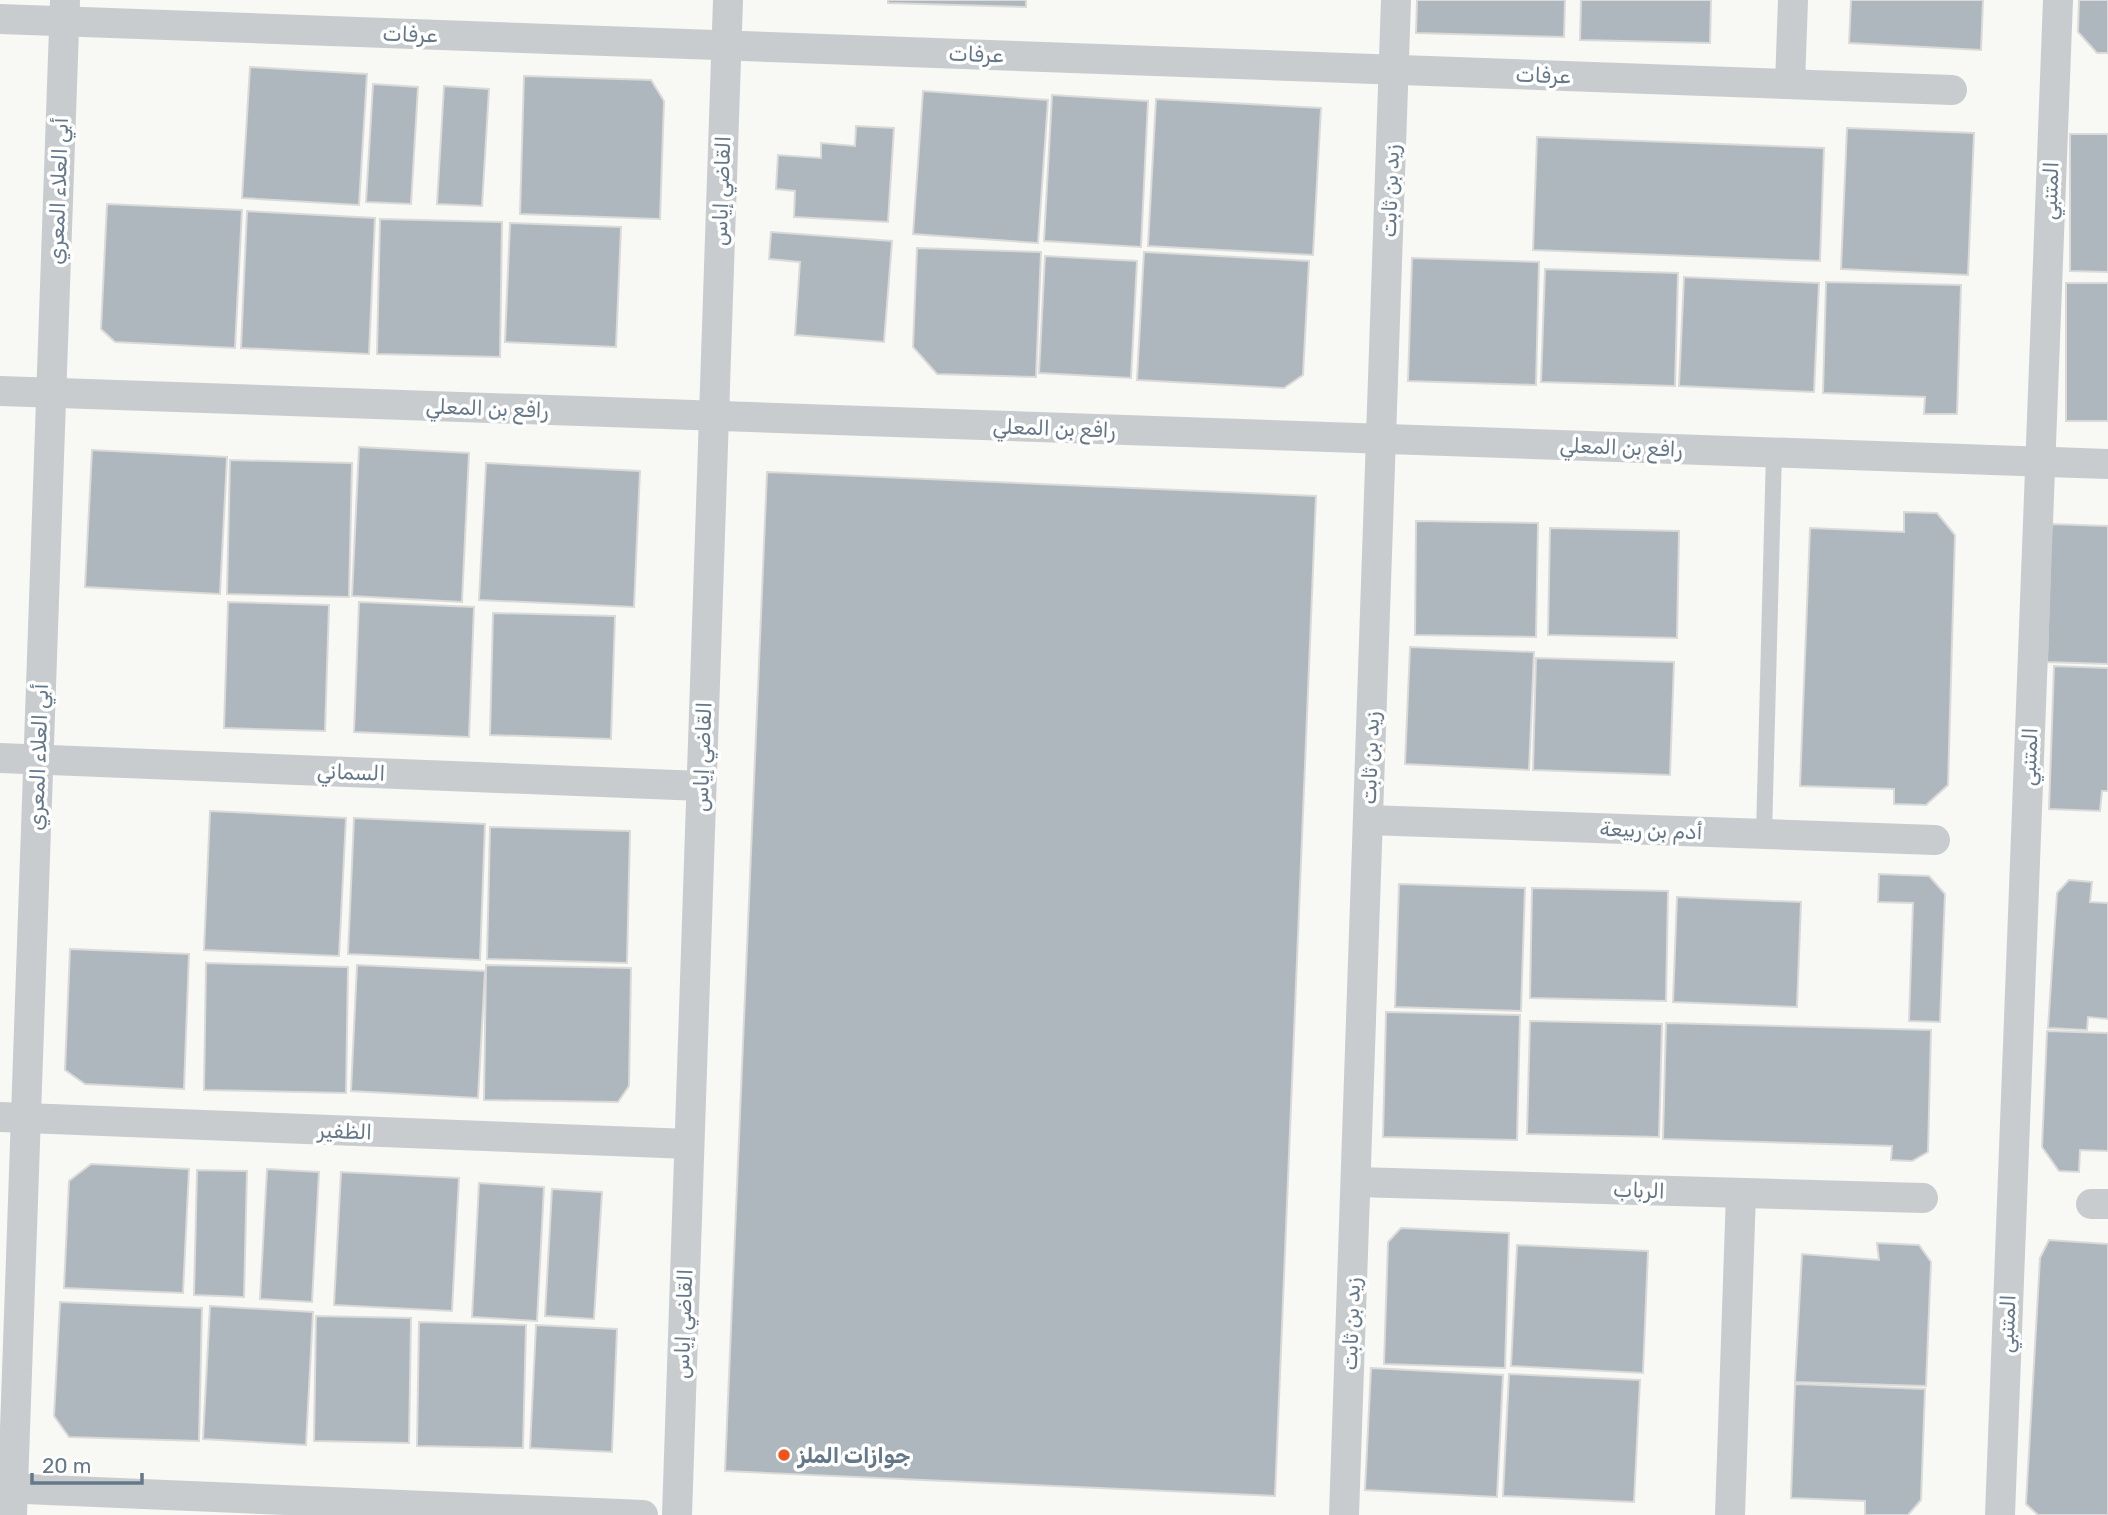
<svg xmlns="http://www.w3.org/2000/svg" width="2108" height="1515" font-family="Rubik,'Noto Naskh Arabic',sans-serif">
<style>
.building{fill:#aeb7bd;stroke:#dadad8;stroke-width:2}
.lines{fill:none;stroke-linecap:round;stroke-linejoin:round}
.service{stroke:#c8cccf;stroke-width:16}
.minor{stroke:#c8cccf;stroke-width:30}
.poi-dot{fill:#f2531c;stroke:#fff;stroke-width:2.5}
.labels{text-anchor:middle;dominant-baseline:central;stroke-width:7;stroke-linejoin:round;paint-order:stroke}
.street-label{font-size:21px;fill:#657889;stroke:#fff}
.poi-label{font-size:21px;font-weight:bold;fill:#657889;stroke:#fff;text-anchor:start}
</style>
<rect width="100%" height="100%" fill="#f8f8f5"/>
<g class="building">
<polygon points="888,0 1026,0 1026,7 888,3"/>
<polygon points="1417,0 1565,0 1564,37 1416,33"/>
<polygon points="1581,0 1711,0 1710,43 1580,40"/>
<polygon points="1851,0 1983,0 1981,50 1849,43"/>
<polygon points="2079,0 2108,0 2108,53 2097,53 2078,32"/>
<polygon points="250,67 367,74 359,205 242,198"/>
<polygon points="524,76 651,80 664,101 660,219 520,214"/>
<polygon points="373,84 418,87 411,204 366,202"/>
<polygon points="444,86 489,89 482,206 437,204"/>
<polygon points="923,91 1048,100 1038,243 913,234"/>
<polygon points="1052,95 1148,101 1141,247 1044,241"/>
<polygon points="1156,99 1321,108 1313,255 1148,246"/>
<polygon points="856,126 894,128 888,222 794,217 795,191 776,189 778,155 821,158 821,143 855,146"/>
<polygon points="1847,128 1974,133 1968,275 1841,269"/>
<polygon points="2070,134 2108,134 2108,272 2070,271"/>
<polygon points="1537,137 1824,148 1820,261 1533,250"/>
<polygon points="107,204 242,210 235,348 115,342 101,329"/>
<polygon points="247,211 375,218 369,354 241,348"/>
<polygon points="380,219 502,222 500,357 377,354"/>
<polygon points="510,223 621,227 616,347 505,342"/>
<polygon points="771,232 892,241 884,342 795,335 800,262 769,259"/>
<polygon points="917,248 1041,252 1036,377 937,374 913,347"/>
<polygon points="1144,252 1309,261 1303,375 1284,388 1137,380"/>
<polygon points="1045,256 1137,261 1131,378 1039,373"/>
<polygon points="1412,258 1539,262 1536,385 1408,381"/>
<polygon points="1545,269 1678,273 1675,386 1541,382"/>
<polygon points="1684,277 1819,283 1814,392 1679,386"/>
<polygon points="1826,282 1961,285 1957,414 1924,414 1925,397 1823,393"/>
<rect x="2066" y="283" width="42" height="138"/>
<polygon points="359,447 469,453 462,602 352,596"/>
<polygon points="92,450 227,457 220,594 85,587"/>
<polygon points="230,460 352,463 349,597 227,594"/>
<polygon points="486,463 640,471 634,607 479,600"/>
<polygon points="767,472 1316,496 1275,1496 725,1471"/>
<polygon points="1904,512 1937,513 1955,535 1948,785 1926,805 1894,804 1894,789 1800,786 1810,528 1904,532"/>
<polygon points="1416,521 1538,523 1536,637 1415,635"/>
<polygon points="2051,524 2108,526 2108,664 2047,662"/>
<polygon points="1550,528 1679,531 1677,638 1548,635"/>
<polygon points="228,602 329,605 325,731 224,728"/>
<polygon points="359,602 474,607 469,737 354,732"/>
<polygon points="493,613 615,616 611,739 490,735"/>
<polygon points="1410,647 1534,652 1529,770 1405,764"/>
<polygon points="1536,658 1674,662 1670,775 1533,770"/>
<polygon points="2054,666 2108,668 2108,791 2102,791 2100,811 2049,809"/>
<polygon points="210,811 346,818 339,956 204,950"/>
<polygon points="354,818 485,824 480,960 348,954"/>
<polygon points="490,827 630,831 627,963 487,959"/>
<polygon points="1879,874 1929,876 1945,894 1940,1022 1909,1021 1913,903 1878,902"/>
<polygon points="2069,880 2092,882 2090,902 2108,903 2108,1019 2088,1017 2087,1030 2048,1028 2057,893"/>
<polygon points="1399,884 1525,888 1521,1011 1395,1007"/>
<polygon points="1532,888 1668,891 1666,1001 1530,998"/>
<polygon points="1677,897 1801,902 1797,1007 1673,1002"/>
<polygon points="70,949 189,954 184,1089 85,1084 65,1070"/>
<polygon points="206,963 348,967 346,1093 204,1090"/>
<polygon points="357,965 485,971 478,1098 351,1091"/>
<polygon points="486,965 631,968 629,1086 618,1102 484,1100"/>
<polygon points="1386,1012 1520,1015 1517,1140 1383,1137"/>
<polygon points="1530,1021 1662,1024 1659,1137 1527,1134"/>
<polygon points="1666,1023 1931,1030 1928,1152 1912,1161 1891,1160 1892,1146 1663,1139"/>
<polygon points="2047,1031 2108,1033 2108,1151 2080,1150 2079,1172 2059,1171 2042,1147"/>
<polygon points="91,1164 189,1169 183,1293 64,1288 69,1181"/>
<polygon points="267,1169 319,1172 312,1302 260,1299"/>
<polygon points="197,1170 247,1171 244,1297 194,1295"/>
<polygon points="341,1172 459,1178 452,1311 334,1305"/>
<polygon points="479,1183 544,1187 537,1321 472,1317"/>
<polygon points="552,1189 602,1192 594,1319 545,1316"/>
<polygon points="1401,1228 1509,1233 1505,1368 1384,1364 1388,1242"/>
<polygon points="2049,1240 2108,1244 2108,1515 2038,1515 2026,1504 2040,1258"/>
<polygon points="1877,1243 1919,1245 1931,1262 1926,1386 1795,1382 1802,1254 1879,1260"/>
<polygon points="1517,1245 1648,1251 1643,1373 1511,1366"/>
<polygon points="60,1302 202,1308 199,1441 69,1437 54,1416"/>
<polygon points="210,1306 313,1312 306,1445 203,1439"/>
<polygon points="316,1316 411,1318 409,1443 314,1441"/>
<polygon points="419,1322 526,1325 523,1448 417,1446"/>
<polygon points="536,1325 617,1329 612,1452 530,1448"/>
<polygon points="1371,1368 1503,1375 1497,1497 1365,1490"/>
<polygon points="1509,1374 1640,1380 1634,1502 1503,1496"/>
<polygon points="1795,1384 1925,1389 1921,1500 1908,1515 1865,1515 1865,1501 1791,1498"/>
</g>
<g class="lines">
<polyline class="service" points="1764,834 1774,452"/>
<g class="minor">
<polyline points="0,19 1952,90"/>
<polyline points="1790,84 1793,0"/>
<polyline points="0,391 2108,464"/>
<polyline points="0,758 701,786"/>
<polyline points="1368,820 1935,840"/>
<polyline points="0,1117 689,1144"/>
<polyline points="1356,1182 1923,1198"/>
<polyline points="2091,1204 2108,1204"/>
<polyline points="0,1488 643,1515"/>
<polyline points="12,1515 65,0"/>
<polyline points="677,1515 728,0"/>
<polyline points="1344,1515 1396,0"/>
<polyline points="1730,1515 1741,1193"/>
<polyline points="2000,1515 2058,0"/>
</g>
</g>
<circle class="poi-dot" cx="784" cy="1455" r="7"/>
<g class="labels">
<g class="street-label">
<text transform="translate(410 34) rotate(2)">عرفات</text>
<text transform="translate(976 54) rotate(2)">عرفات</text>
<text transform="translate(1543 75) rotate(2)">عرفات</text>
<text transform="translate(58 191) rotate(-88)">أبي العلاء المعري</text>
<text transform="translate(721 191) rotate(-88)">القاضي إياس</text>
<text transform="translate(1390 191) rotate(-88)">زيد بن ثابت</text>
<text transform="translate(2050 191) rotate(-88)">المتنبي</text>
<text transform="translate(487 408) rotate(2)">رافع بن المعلي</text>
<text transform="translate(1054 428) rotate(2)">رافع بن المعلي</text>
<text transform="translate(1621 447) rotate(2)">رافع بن المعلي</text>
<text transform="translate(38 757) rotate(-88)">أبي العلاء المعري</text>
<text transform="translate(702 757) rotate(-88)">القاضي إياس</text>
<text transform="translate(2029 757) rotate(-88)">المتنبي</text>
<text transform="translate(1370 758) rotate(-88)">زيد بن ثابت</text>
<text transform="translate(351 772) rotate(2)">السماني</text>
<text transform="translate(1651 830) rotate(2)">أدم بن ربيعة</text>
<text transform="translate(345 1131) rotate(2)">الظفير</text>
<text transform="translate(1639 1190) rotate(2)">الرباب</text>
<text transform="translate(683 1324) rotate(-88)">القاضي إياس</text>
<text transform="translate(1351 1324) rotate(-88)">زيد بن ثابت</text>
<text transform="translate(2007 1324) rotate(-88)">المتنبي</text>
</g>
<g class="poi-label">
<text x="798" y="1455">جوازات الملز</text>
</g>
</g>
<path d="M32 1473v10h110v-10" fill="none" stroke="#657889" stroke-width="3.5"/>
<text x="42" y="1473" font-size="21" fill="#657889" stroke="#ffffff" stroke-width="5" paint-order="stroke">20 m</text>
</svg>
